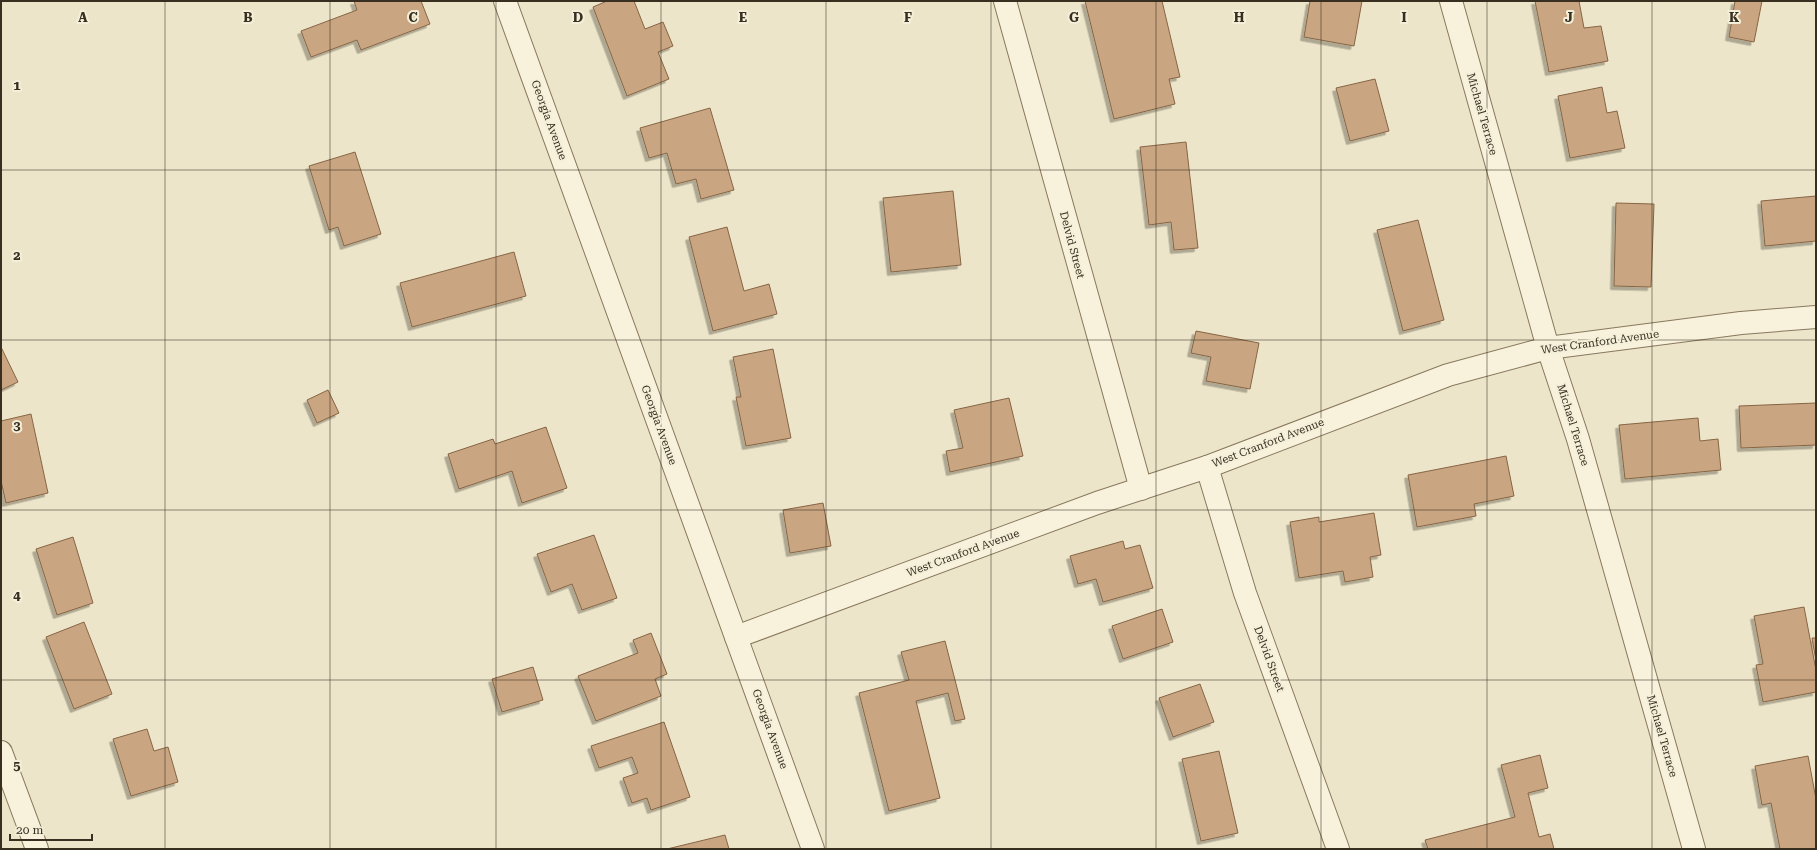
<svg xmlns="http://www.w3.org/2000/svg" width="1817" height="850" font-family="'Roboto Serif',serif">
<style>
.building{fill:#c9a581;stroke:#866545;filter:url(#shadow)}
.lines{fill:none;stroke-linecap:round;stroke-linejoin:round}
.minor-casing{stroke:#88785e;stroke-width:24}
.tertiary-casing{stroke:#88785e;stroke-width:24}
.minor{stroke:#f8f2dc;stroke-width:22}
.tertiary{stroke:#f8f2dc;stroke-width:22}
.grid{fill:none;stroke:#392f21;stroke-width:1;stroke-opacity:0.55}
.labels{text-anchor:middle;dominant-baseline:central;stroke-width:4;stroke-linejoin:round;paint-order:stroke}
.street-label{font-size:11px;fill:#392f21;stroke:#f4efd8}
.grid-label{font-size:13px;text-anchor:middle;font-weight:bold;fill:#392f21;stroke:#f4efd8;stroke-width:4;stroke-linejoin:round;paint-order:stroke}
</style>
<defs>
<filter id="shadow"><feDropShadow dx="-3.5" dy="3.5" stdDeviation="0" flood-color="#0004"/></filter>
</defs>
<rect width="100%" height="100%" fill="#ede5c9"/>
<g class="building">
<polygon points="354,1 421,1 430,24 361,50 357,40 311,57 301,31 357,10"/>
<polygon points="607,1 634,1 645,29 663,22 673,46 658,52 669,79 627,96 593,7"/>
<polygon points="1085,1 1162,1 1180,77 1169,79 1175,104 1114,119"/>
<polygon points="1310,1 1362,1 1354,46 1304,37"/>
<polygon points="1535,1 1579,1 1584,28 1601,26 1608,61 1549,72"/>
<polygon points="1735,1 1762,1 1754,42 1729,37"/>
<polygon points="1375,79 1389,131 1350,141 1336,88"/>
<polygon points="1602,87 1607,113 1617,111 1625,148 1570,158 1558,96"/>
<polygon points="710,108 734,190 701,199 696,179 676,184 667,153 649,158 640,128"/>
<polygon points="1186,142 1198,248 1174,250 1171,222 1149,225 1140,147"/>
<polygon points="355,152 381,234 344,246 338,227 329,230 309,166"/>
<polygon points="953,191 961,265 891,272 883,198"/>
<polygon points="1816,196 1816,241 1765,246 1761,201"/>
<polygon points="1616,203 1654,204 1651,287 1614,286"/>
<polygon points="1418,220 1444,320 1403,331 1377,230"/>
<polygon points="727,227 744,291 769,284 777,314 713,331 689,237"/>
<polygon points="514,252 526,296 412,327 400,283"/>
<polygon points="1196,331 1259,343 1250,389 1206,381 1211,357 1191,353"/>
<polygon points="1,347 18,382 1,390"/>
<polygon points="773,349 791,438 746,446 736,397 741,397 733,357"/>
<polygon points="328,390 339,413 317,423 307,400"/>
<polygon points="1009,398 1023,456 950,472 946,451 963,448 954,410"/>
<polygon points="1816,403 1816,445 1741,448 1739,406"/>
<polygon points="31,414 48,493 6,503 1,481 1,421"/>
<polygon points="1698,418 1700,441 1718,439 1721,470 1625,479 1619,425"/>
<polygon points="546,427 567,488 522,503 512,471 459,489 448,454 493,439 495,444"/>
<polygon points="1506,456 1514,496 1474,504 1476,516 1417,527 1408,475"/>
<polygon points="823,503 831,546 790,553 783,510"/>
<polygon points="1374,513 1381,555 1370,557 1373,577 1345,582 1343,571 1299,578 1290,522 1319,517 1319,522"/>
<polygon points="594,535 617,598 582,610 572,584 551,592 537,554"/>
<polygon points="73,537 93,603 57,615 36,549"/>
<polygon points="1123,541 1125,549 1140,545 1153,588 1103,602 1096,579 1078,584 1070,556"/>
<polygon points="1804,607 1816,670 1816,692 1763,702 1756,665 1763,664 1754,616"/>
<polygon points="1162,609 1173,642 1123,659 1112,626"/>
<polygon points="84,622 112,694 74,709 46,637"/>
<polygon points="651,633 667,674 655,679 661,696 596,721 578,676 638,653 633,640"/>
<polygon points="1812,638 1816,638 1816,661"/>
<polygon points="945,641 965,719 955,721 948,693 916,701 940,798 889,811 859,693 909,680 901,652"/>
<polygon points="533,667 543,700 502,712 492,679"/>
<polygon points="1200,684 1214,722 1173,737 1159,698"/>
<polygon points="664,722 690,797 651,810 647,798 632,803 623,778 638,773 632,757 599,768 591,746"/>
<polygon points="147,729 154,751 168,747 178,782 131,796 113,739"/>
<polygon points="1219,751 1238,833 1201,841 1182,759"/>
<polygon points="1540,755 1548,788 1528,793 1539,837 1550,834 1554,849 1428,849 1425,840 1515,817 1501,765"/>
<polygon points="1808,756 1816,799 1816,849 1780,849 1771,803 1762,805 1755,766"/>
<polygon points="725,835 729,849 667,849"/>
</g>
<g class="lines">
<defs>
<g id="minor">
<polyline points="1005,1 1141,489"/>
<polyline points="1451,1 1548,348 1578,439 1694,849"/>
<polyline points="1207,467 1245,593 1338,849"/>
<polyline points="736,637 1097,503 1207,467 1448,375 1548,348 1741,323 1816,317"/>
<polyline points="1,752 37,849"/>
</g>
<polyline id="tertiary" points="505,1 813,849"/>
</defs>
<use href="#minor" class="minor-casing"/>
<use href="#tertiary" class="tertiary-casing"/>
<use href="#minor" class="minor"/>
<use href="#tertiary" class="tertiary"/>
</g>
<path class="grid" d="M165,1V849M330,1V849M496,1V849M661,1V849M826,1V849M991,1V849M1156,1V849M1321,1V849M1487,1V849M1652,1V849M1,170H1816M1,340H1816M1,510H1816M1,680H1816"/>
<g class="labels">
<g class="street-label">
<text transform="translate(1482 114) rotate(74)">Michael Terrace</text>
<text transform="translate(549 120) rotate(70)">Georgia Avenue</text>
<text transform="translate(1072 245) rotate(75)">Delvid Street</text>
<text transform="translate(1600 342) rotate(-8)">West Cranford Avenue</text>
<text transform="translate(659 425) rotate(70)">Georgia Avenue</text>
<text transform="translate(1573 425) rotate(73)">Michael Terrace</text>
<text transform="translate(1268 443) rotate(-21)">West Cranford Avenue</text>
<text transform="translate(963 553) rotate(-20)">West Cranford Avenue</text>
<text transform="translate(1269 659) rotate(70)">Delvid Street</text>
<text transform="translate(770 729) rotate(70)">Georgia Avenue</text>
<text transform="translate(1662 736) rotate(74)">Michael Terrace</text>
</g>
</g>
<g class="grid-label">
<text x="83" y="22">A</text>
<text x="248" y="22">B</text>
<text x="413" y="22">C</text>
<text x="578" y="22">D</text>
<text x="743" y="22">E</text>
<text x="908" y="22">F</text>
<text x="1074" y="22">G</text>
<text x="1239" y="22">H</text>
<text x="1404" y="22">I</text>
<text x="1569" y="22">J</text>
<text x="1734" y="22">K</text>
<text x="17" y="90">1</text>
<text x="17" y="260">2</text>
<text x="17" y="430">3</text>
<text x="17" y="600">4</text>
<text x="17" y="770">5</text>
</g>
<rect width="1817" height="850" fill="none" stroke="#392f21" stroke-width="4"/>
<path d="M10 834v6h82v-6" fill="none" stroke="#392f21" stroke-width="2"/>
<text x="16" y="834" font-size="12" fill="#392f21" stroke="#f4efd8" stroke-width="3" paint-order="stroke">20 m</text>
</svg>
